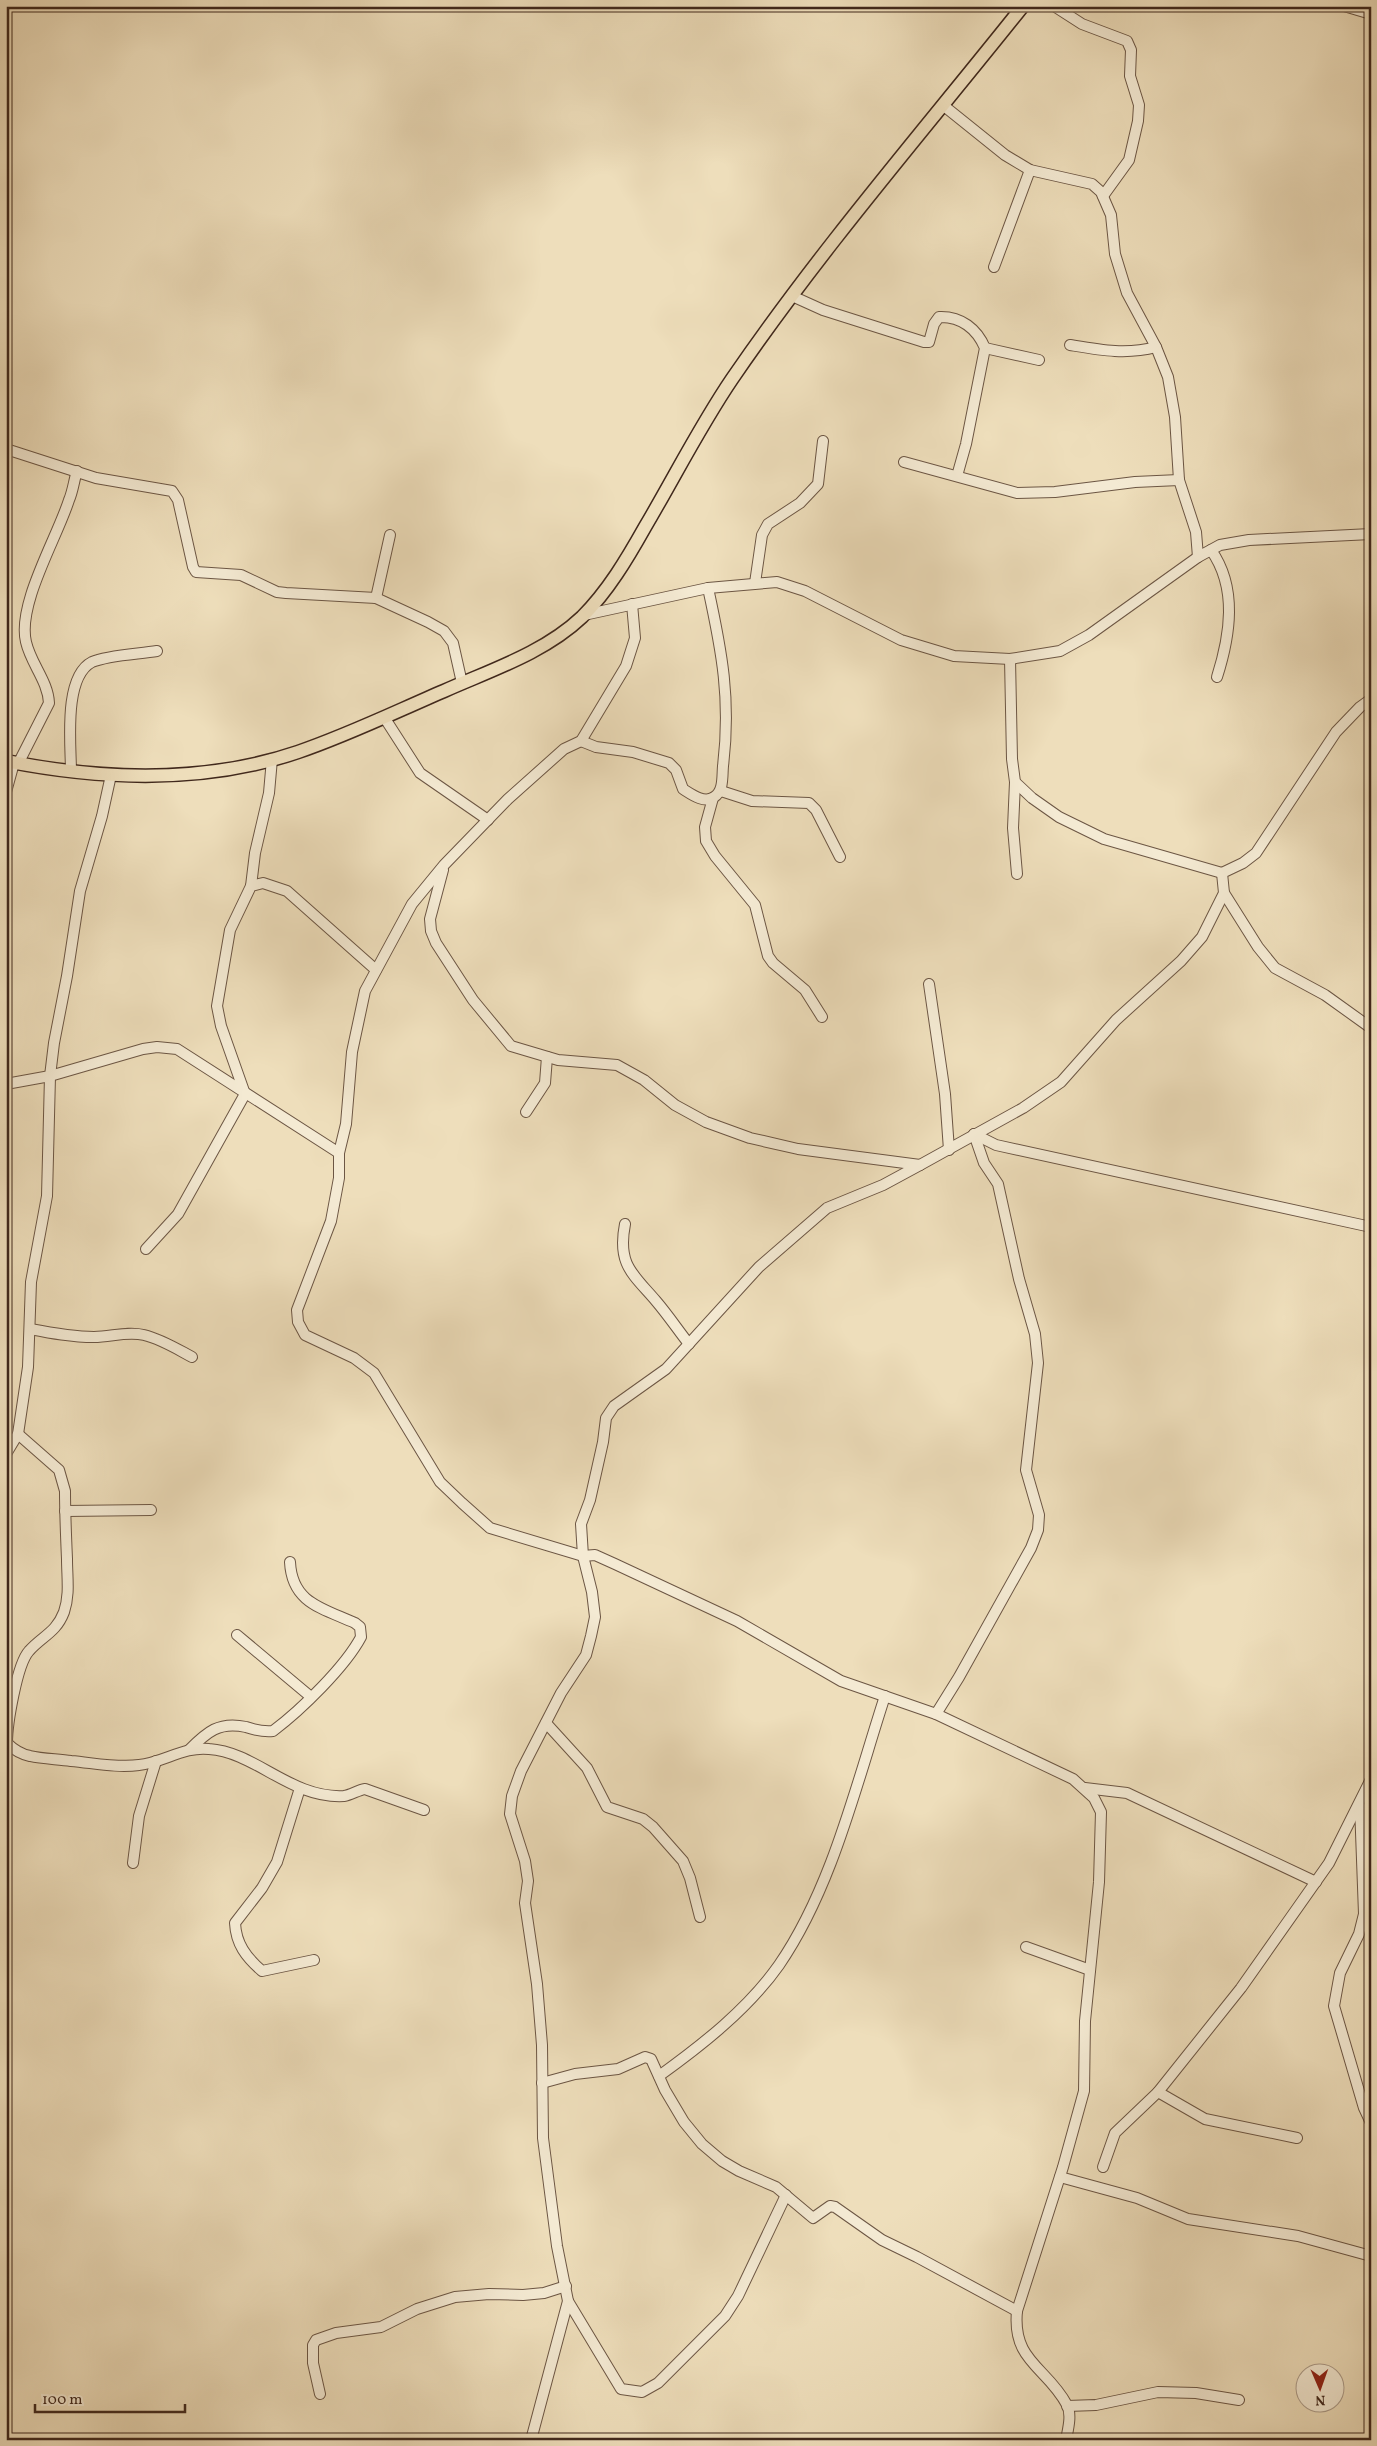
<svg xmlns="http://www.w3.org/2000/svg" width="1377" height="2446" font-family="Vollkorn,serif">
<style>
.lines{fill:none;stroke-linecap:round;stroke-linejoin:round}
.minor-casing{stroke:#6c5644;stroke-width:12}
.major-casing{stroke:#40281c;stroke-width:15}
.minor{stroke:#f4ead3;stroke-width:10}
.major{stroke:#eedebb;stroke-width:12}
</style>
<rect width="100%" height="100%" fill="#eedebb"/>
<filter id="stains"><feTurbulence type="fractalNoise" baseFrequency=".004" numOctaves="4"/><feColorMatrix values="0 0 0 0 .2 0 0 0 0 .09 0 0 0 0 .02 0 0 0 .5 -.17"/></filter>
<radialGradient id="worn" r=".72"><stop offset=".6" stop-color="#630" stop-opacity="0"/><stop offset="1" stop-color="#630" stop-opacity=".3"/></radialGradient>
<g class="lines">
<defs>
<g id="minor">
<polyline points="1054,6 1082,24 1127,41 1131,50 1130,76 1139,105 1138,121 1129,160 1103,196"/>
<polyline points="1344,6 1371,14"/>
<polyline points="944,106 1005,155 1030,170 1092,184 1101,192 1111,215 1115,254 1127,293 1156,347 1168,377 1175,417 1179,480 1196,532 1198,557"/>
<polyline points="994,267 1030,170"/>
<path d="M792,296L823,310L924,342H929L934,324L939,317C961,316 977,329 985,348L966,444L957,476"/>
<path d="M1070,345C1100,350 1126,355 1156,347"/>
<polyline points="985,348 1039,360"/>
<polyline points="6,449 96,478 172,491 178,500 193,567 196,572 241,575 277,592 286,593 376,598 428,622 444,631 453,643 462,683"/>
<polyline points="904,462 1017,493 1055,492 1135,482 1179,480"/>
<path d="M1211,550C1238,588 1230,636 1217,677"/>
<polyline points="755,583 762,535 768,524 800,503 818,484 823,441"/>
<polyline points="376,598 390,535"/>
<path d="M632,604L635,638L626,666L581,741L564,749L508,799L444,865L412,904L365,991L352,1052L346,1124L339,1153V1178L331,1221L297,1310L298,1322L305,1335L354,1358L374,1373L440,1482L462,1503L490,1528L583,1556L595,1555L615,1564L737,1621L841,1681L936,1714L1073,1779L1094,1798L1101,1812L1099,1882L1085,2021L1084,2091L1063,2167L1017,2311C1012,2362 1047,2367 1067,2405C1072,2415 1068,2429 1066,2440"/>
<polyline points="584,615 708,588 777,582 805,591 901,640 954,656 1010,659 1060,651 1089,635 1198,557 1220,545 1249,540 1371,534"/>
<polyline points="1010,659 1012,759 1015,782 1032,798 1059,817 1104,839 1222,873"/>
<polyline points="384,717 420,773 488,820"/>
<path d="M581,741L596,747L633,752L669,763L676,770L683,789C691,794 704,804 714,797C724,791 722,776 723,766C731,700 722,652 708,588"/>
<path d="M18,764L49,703C48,681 31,664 26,642C17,604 57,538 69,500C73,491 74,480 77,471"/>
<path d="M71,772C71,745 63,677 92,662C108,655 139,654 157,651"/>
<polyline points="1015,782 1013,828 1017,874"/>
<polyline points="721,791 752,801 809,803 816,810 840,857"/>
<polyline points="6,792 14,763"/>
<polyline points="713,798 705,827 706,841 715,856 755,905 768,956 773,963 805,990 822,1017"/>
<polyline points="443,870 430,919 431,931 436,943 473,1000 511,1046 558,1060 617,1065 644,1080 675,1105 706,1122 750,1138 798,1149 920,1165"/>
<polyline points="251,886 255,853 269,793 272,759"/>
<polyline points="1224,893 1258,947 1275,968 1325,995 1371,1028"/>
<polyline points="929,984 945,1094 949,1150"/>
<polyline points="6,1084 50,1076 143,1049 157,1047 177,1049 339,1153"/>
<polyline points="526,1112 545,1083 547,1057"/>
<polyline points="974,1134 996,1145 1371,1227"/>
<path d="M625,1224C617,1265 633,1274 656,1301C668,1315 678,1330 689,1344"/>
<polyline points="146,1249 178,1214 245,1094 221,1026 217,1006 230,930 251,886 263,883 287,891 376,970"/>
<path d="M30,1329C51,1333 72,1337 94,1337C111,1337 127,1331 144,1335C161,1339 177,1349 192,1357"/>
<path d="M18,1434L59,1470L65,1491C65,1514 66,1536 67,1559C67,1578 70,1594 64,1612C56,1633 42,1636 29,1651C17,1664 7,1724 7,1743C13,1749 20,1754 30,1756C43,1759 58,1759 71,1761C94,1763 117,1768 139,1765C163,1763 184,1746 209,1749C256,1752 291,1799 344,1796C351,1795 358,1790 365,1789L424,1810"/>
<polyline points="6,1454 18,1434 28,1367 31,1282 47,1196 50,1076 54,1043 67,976 80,891 102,816 111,775"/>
<polyline points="65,1511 151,1510"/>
<polyline points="237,1635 311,1697"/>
<polyline points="936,1714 959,1677 1031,1548 1038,1530 1039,1515 1026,1470 1038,1363 1035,1334 1019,1279 998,1184 984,1163 974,1134"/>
<polyline points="546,1723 587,1768 607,1807 643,1819 653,1827 683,1861 690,1878 700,1917"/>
<path d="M189,1750C207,1732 219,1721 246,1727C255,1730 264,1732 273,1731C301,1710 345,1667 361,1637L360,1627L355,1623C322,1608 292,1603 290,1562"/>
<path d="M300,1788L277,1862L262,1888L235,1923C236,1944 246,1957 262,1971L314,1960"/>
<polyline points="1085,1788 1127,1793 1316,1882"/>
<polyline points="1360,1805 1364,1914 1359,1934 1340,1973 1334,2006 1364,2108 1371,2123"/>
<polyline points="133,1863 139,1816 156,1761"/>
<polyline points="1026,1947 1090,1970"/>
<path d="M659,2076C702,2045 748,2009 779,1965C832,1888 856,1785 885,1696"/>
<polyline points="542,2083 575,2074 618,2069 645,2057 651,2059 665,2090 684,2122 702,2144 722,2161 739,2171 776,2187 813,2218 830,2206 835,2207 882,2240 917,2257 1017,2311"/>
<polyline points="1297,2138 1205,2119 1158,2092 1241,1988 1329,1863 1371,1779"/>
<polyline points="1103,2167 1115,2133 1158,2092"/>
<polyline points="1060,2177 1137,2198 1188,2219 1298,2236 1371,2256"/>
<polyline points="568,2301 621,2389 642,2392 658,2383 725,2316 738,2296 786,2195"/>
<polyline points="320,2394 313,2363 313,2345 316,2340 336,2333 381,2327 417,2309 455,2297 489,2294 523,2295 544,2293 566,2286"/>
<polyline points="1067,2406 1096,2405 1158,2392 1196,2393 1239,2400"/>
<polyline points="531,2440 568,2301 557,2246 543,2138 542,2045 537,1984 525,1903 528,1881 525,1861 510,1814 512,1796 521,1771 561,1693 586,1655 591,1636 595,1617 592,1592 583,1556 581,1524 590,1500 603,1442 606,1418 614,1406 666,1369 759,1267 827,1208 883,1185 920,1165 1023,1108 1061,1082 1116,1020 1181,961 1202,937 1224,893 1222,873 1243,863 1256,853 1336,732 1360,707 1371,699"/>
</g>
<path id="major" d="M6,761C102,780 204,784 298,752C348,735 395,712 444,691C491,670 544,653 582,617C608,591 627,559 645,527C674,478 700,426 732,379C821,249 925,129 1023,6"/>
</defs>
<use href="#minor" class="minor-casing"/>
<use href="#major" class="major-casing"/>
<use href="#minor" class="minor"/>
<use href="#major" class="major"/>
</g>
<rect width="1377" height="2446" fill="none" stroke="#eedebb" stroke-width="25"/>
<rect x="8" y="8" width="1362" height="2431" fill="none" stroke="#40281c" stroke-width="2.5"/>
<rect x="12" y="12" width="1352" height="2421" fill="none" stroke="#40281c"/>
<g transform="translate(1320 2388) rotate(178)"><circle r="24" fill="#f4ead3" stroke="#ac9c8a"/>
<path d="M0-4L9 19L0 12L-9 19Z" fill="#8f2418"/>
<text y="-8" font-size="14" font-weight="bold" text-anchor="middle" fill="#40281c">N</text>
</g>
<path d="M35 2404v8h150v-8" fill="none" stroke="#40281c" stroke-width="2.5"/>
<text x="42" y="2404" font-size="15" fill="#40281c" stroke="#f4ead3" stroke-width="4" paint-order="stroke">100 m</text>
<rect width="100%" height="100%" filter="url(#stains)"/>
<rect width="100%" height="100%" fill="url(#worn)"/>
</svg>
